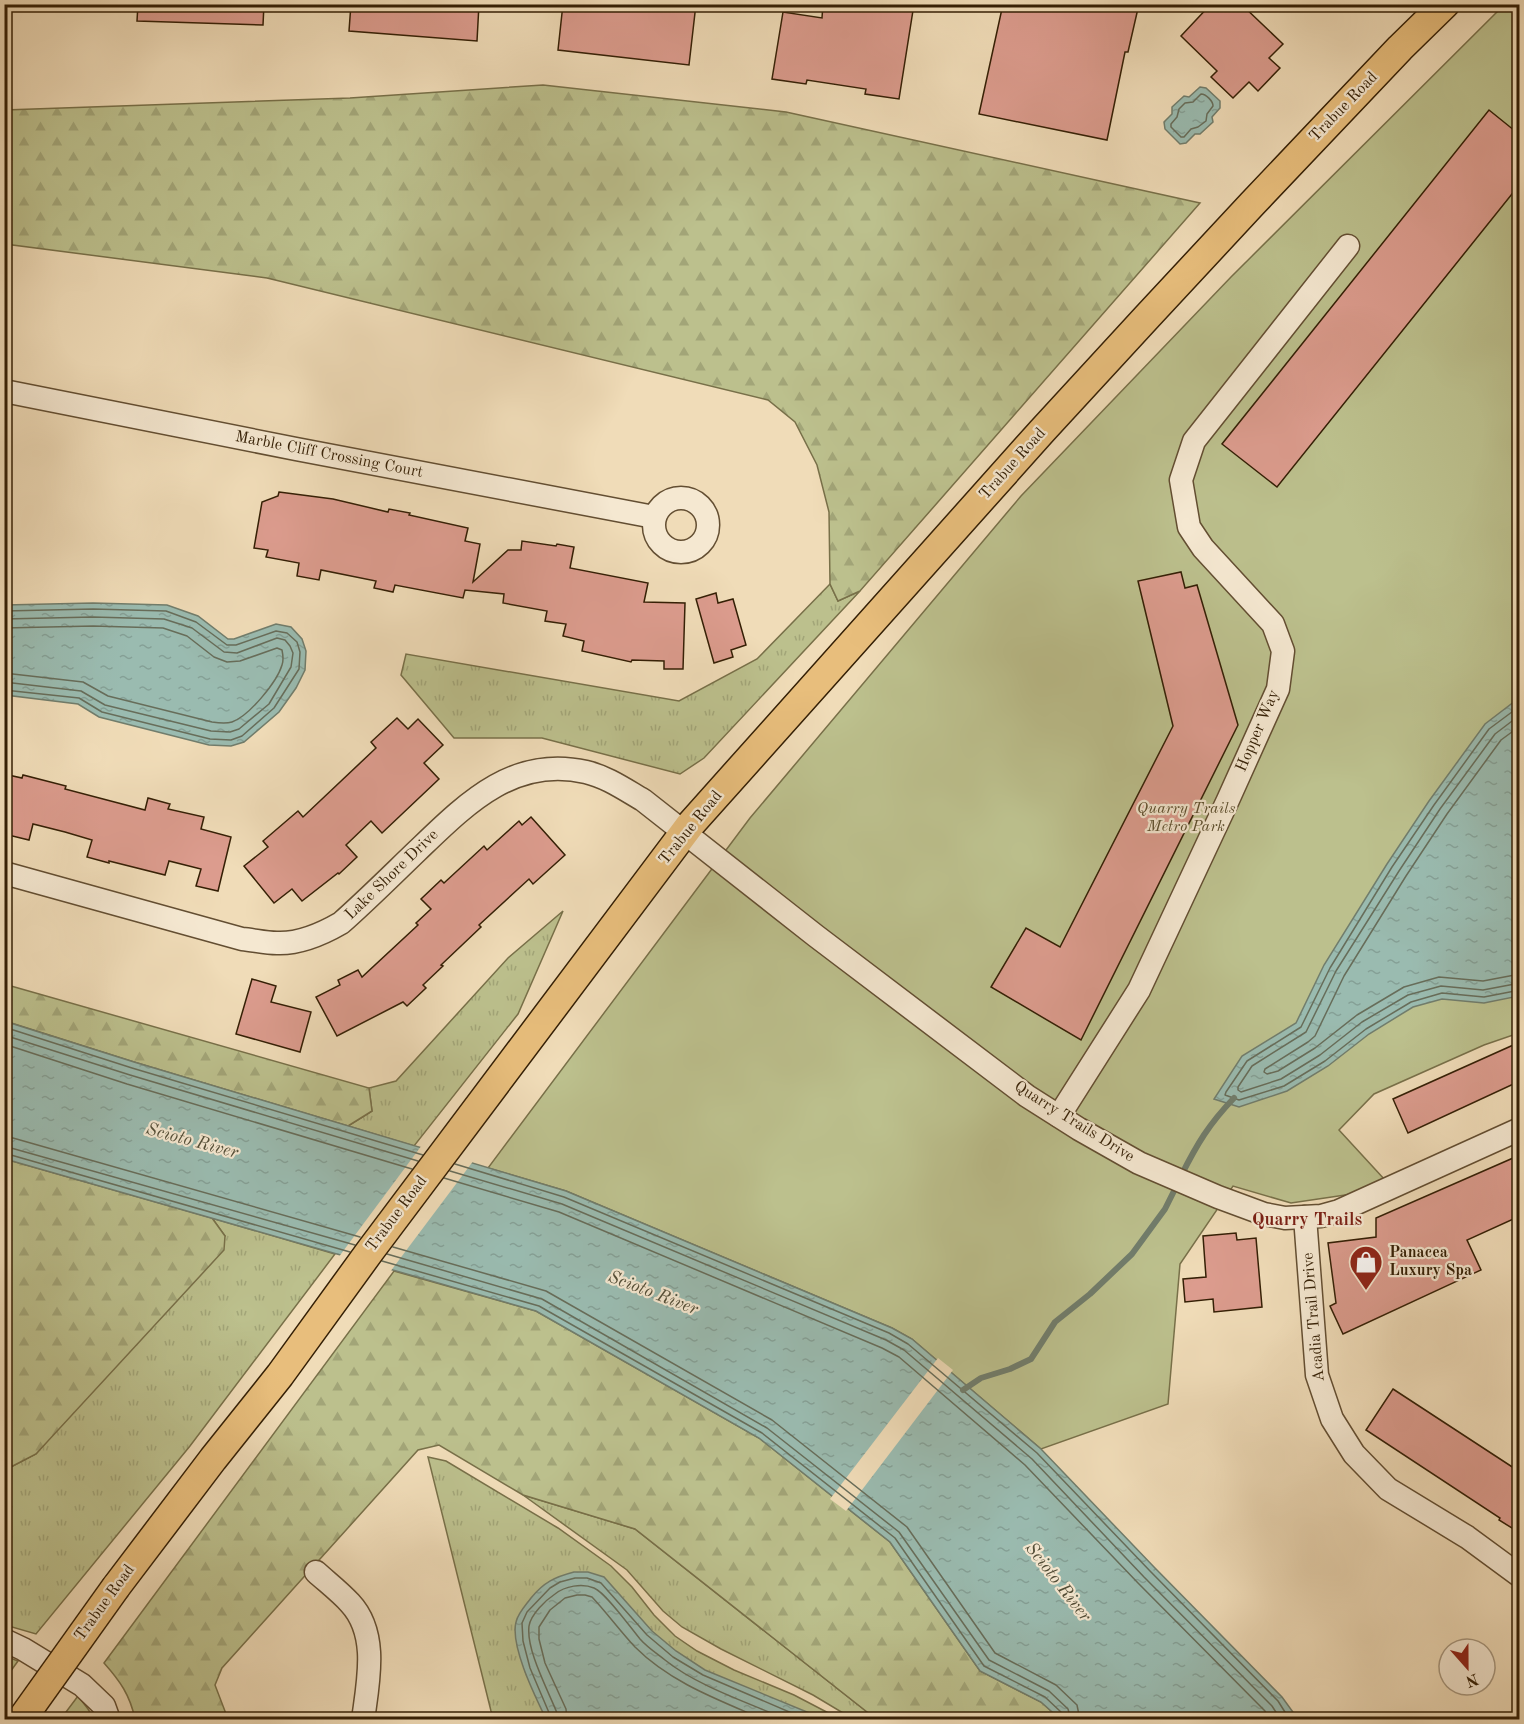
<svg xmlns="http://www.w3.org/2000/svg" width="1524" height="1724" font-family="'Old Standard TT',serif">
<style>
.grass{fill:url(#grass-tufts);stroke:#787049;stroke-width:1.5}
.forest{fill:url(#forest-firs);stroke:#787049;stroke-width:1.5}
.park{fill:#bcc08d;stroke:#787049;stroke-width:1.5}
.water{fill:url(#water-ripples);stroke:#717d6c;stroke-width:1.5}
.pier{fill:#f0dcb8}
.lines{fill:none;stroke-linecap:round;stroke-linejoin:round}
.shore{stroke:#676d5a;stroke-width:1.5}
.stream{stroke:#717d6c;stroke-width:6}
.building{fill:#dc9c8e;stroke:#341f05;stroke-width:1.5}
.minor-casing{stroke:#634e32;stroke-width:25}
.major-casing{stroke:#341f05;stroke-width:31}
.minor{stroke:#f5e8d1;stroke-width:22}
.major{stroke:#e8be7c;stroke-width:28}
.major-bridge-casing{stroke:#341f05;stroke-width:31;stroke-linecap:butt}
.major-bridge{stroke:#e8be7c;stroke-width:28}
.labels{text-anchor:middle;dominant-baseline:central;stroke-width:4.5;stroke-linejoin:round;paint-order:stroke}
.street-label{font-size:16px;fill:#341f05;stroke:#f5e8d1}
.park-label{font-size:16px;font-style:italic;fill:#5d4f2e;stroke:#f5e8d1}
.poi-label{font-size:16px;font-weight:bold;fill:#341f05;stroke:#f5e8d1;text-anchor:start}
.water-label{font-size:18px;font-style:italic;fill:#534e38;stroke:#f5e8d1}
.neighbourhood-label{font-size:18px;font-weight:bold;fill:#7a1f14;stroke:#f5e8d1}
</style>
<defs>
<pattern id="grass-tufts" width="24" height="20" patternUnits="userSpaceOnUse" patternTransform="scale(1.5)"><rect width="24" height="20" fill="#bcc08d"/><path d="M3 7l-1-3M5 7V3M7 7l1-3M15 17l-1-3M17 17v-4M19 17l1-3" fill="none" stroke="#a2a578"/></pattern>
<pattern id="forest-firs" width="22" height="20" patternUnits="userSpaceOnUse" patternTransform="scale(1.5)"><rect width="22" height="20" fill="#bcc08d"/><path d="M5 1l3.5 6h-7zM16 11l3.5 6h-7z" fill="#a2a578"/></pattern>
<pattern id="water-ripples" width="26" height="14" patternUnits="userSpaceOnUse" patternTransform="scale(1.5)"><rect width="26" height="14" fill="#9abbb0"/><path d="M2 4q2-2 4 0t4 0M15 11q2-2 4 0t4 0" fill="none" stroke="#85a096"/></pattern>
</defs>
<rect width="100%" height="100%" fill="#f0dcb8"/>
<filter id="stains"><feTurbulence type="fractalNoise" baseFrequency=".00333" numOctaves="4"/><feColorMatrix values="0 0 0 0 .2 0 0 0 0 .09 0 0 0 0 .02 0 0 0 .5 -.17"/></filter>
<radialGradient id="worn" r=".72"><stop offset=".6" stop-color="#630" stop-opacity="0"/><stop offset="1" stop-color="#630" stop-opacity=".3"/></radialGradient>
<g class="grass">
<polygon points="830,584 838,601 860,591 704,758 680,774 542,738 454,738 401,675 406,654 679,701 757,659"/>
<polygon points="563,911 518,1014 414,1146 348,1126 372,1111 369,1088 396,1081 508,958"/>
<polygon points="212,1218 335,1254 190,1446 36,1634 5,1625 4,1488 6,1481 5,1470 36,1454 225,1236"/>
<polygon points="428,1457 446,1461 558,1528 611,1566 632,1587 654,1615 675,1636 697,1651 734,1670 794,1695 840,1719 495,1719 491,1711"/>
<polygon points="523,1495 635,1529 876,1719 853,1719 813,1695 721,1649 682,1627 663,1611 627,1570"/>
<polygon points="5,1656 18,1661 5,1679 4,1656"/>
<polygon points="78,1696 88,1709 94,1719 60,1720"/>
</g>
<g class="forest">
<polygon points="543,85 786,112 1200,203 860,591 838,601 830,584 829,512 817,465 795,422 768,400 267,278 5,244 5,110 350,98"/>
<polygon points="4,984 369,1088 372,1111 348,1126 134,1062 5,1021"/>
<polygon points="5,1159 212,1218 225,1236 224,1250 36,1454 5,1470"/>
<path d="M394,1271L536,1311L759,1438L890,1542L980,1671L1041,1702L1060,1719H876L635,1529L523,1495L439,1445L418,1450L222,1668L215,1685L228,1719H135C130,1695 120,1681 104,1663Z"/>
</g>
<polygon class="park" points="1504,5 1519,5 1519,1033 1484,1045 1374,1094 1339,1130 1385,1180 1352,1194 1291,1203 1233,1186 1180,1264 1168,1404 1041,1449 912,1339 892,1328 566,1191 488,1168 750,818 1021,496 1231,277"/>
<g class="water">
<polygon points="1200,87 1206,88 1220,101 1220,108 1212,117 1213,122 1200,134 1195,134 1186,143 1180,144 1165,129 1164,122 1172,114 1172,107 1184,96 1189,97"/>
<polygon points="93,603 167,605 198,616 228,639 234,639 276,624 291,627 302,639 306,651 305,670 296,688 279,712 244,742 231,746 209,745 99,717 78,704 5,695 5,605"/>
<polygon points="1519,698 1519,996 1484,1003 1442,999 1413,1007 1369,1034 1328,1066 1287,1091 1239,1107 1214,1099 1242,1056 1296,1023 1324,965 1387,864 1429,801 1485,724"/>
<polygon points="4,1021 134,1062 566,1191 892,1328 912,1339 1041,1449 1154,1567 1282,1697 1298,1719 1060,1719 1041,1702 980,1671 890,1542 759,1438 536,1311 5,1159"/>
<path d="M574,1572H588L604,1577L652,1631L676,1651L705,1670L824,1719H546C535,1696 510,1646 516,1622C518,1613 526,1605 531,1598C544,1582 555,1577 574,1572Z"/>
</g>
<g class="pier">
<polygon points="422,1145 474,1160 390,1272 338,1258"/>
<polygon points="938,1358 953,1370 846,1511 830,1499"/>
</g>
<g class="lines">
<g class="shore">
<path d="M1201,94C1206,94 1213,101 1213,106L1207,114L1206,121L1198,127L1191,129L1184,137H1181L1171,127V124L1177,117L1179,109L1185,103L1193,102Z"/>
<polyline points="4,611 93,609 166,611 196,622 227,645 236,645 276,631 287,633 297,642 300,652 299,669 274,708 242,736 231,740 210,739 102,712 79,698 4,690"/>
<polyline points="4,619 93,617 164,619 192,628 224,652 237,653 277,638 285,640 290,646 293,653 291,667 269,704 239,729 230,732 211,731 105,705 81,691 4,682"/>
<path d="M4,628L93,626L163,628L187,636L214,657L227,662L240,661L277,648L282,650C283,655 284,660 282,665C277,682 249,716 232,722C226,724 218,723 212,722L108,696L83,682L4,673"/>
<polyline points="1520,706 1489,729 1434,805 1392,867 1330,968 1301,1027 1247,1061 1226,1092 1225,1095 1239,1100 1284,1086 1325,1061 1366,1029 1411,1002 1442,993 1484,997 1520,990"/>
<polyline points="1520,715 1495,734 1440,809 1399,871 1336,971 1306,1032 1252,1066 1238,1087 1238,1090 1241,1092 1281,1079 1320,1055 1362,1022 1408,995 1441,986 1483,990 1520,983"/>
<polyline points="1520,726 1501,740 1447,814 1406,876 1344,976 1315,1036 1308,1042 1265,1069 1264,1072 1267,1074 1278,1071 1315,1048 1357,1015 1404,987 1439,977 1483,981 1520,974"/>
<polyline points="4,1027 132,1068 423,1155"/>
<polyline points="4,1035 130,1075 418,1161"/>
<polyline points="4,1044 127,1084 412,1169"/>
<polyline points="4,1137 13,1138 360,1237"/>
<polyline points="4,1146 355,1245"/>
<polyline points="4,1153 350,1252"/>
<polyline points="455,1164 564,1197 889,1333 908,1344 1037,1453 1150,1571 1278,1701 1290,1720"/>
<polyline points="450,1171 562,1204 886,1340 904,1350 1032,1459 1144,1577 1272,1706 1281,1720"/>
<polyline points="444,1178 559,1212 882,1348 899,1357 1025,1465 1138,1583 1265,1711 1270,1720"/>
<polyline points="393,1247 546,1291 772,1420 907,1527 995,1653 1056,1685 1077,1705 1080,1720"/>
<polyline points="387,1254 542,1299 767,1428 899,1532 989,1660 1049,1691 1068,1709 1071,1720"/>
<polyline points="382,1261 539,1306 762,1433 895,1538 984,1666 1045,1697 1062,1713 1064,1720"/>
<polyline points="551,1720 550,1715 530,1668 523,1641 522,1623 527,1612 550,1588 560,1582 575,1578 587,1578 601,1583 647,1635 673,1657 703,1675 808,1720"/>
<path d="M558,1720L557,1713C548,1690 526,1650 529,1626C531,1614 546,1600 555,1594C565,1586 582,1583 594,1588C606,1593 630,1627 640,1639C647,1647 656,1653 665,1660C697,1686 749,1703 788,1720"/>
<path d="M567,1720L566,1709L545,1663L539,1639V1627L550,1610L565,1598L577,1595H585L592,1597C607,1613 620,1631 635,1647C671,1683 719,1700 765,1720"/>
</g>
<g class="stream">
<path d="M1181,1176C1197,1144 1209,1124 1234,1098"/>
<polyline points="963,1390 981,1378 1010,1369 1031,1359 1055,1322 1090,1294 1132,1254 1165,1209 1177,1185"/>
</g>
</g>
<g class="building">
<polygon points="138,4 264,4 263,25 137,21"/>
<polygon points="351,4 479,4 477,41 349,31"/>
<polygon points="563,4 696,4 689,65 558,50"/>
<polygon points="823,4 914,4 899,99 865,94 866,89 807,80 806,84 772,79 783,12 822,18"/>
<polygon points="1003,4 1139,4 1128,52 1125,52 1107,140 979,114"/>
<polygon points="1211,4 1241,4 1283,44 1269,58 1280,68 1258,91 1249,82 1233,98 1211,77 1217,71 1181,36"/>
<polygon points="1489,110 1520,135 1520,184 1277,487 1222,444"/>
<polygon points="279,492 333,499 388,512 389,509 410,513 409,515 468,528 465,541 480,544 473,582 508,550 521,550 522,541 556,546 557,544 574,547 570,568 648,583 644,602 685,603 683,669 664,669 664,661 632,660 631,662 582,651 584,641 563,636 566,624 545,621 547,611 503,603 504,594 465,590 463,598 395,585 393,592 374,588 376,581 321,570 319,580 297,576 299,563 266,557 268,550 254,548 262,502 278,496"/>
<polygon points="1181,572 1185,588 1197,585 1238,725 1081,1040 991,987 1026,928 1060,947 1173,726 1138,581"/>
<polygon points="716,593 718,603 733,599 746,645 731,650 733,657 714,663 696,599"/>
<polygon points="397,718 408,729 418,719 443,745 424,763 439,779 382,833 371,821 346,845 357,857 339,874 338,873 302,901 292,889 274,903 244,866 268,847 263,841 298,811 303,817 376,748 371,742"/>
<polygon points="4,774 22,778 23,775 66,786 65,789 145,810 148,798 170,804 168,809 204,817 201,829 231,837 218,891 196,886 201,869 169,861 165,875 109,861 109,863 87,857 92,840 65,832 33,824 29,840 4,834"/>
<polygon points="531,817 565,855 533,884 529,879 479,925 481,927 441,965 443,966 423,985 426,988 407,1006 403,1002 337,1036 316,997 340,985 338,980 358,970 362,977 418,925 416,923 431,909 421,899 441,880 444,883 484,846 487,850 519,821 522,825"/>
<polygon points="252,979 276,986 271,1002 311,1012 300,1052 236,1034"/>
<polygon points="1520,1042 1520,1081 1408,1133 1393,1099"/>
<polygon points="1520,1155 1520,1216 1467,1240 1481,1270 1343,1334 1330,1306 1336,1303 1328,1243 1376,1237 1376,1218"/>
<polygon points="1236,1233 1237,1240 1256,1238 1262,1307 1214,1312 1213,1299 1185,1302 1183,1279 1206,1277 1203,1236"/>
<polygon points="1393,1389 1520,1472 1520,1533 1499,1520 1500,1518 1366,1430"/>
</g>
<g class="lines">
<defs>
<g id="minor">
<polyline points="4,391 296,449 654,517"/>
<circle cx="681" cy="525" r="27"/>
<path d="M4,873L242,939C254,940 265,943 277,943C299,944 322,934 341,923C367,900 392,875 417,851C465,805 513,755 586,772C607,777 624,789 643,800L816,936L1027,1096L1079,1129L1139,1163L1218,1197L1264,1214L1285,1218L1321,1216L1339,1211L1520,1129"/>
<polyline points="1059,1116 1139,990 1228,800 1278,689 1283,651 1273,624 1203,548 1189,527 1181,480 1194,441 1348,246"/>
<polyline points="1305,1217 1317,1375 1332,1419 1354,1454 1388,1489 1467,1537 1520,1576"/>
<path d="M316,1572C327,1582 340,1592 350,1603C379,1634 368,1682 363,1720"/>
<polyline points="4,1640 23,1649 82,1685 104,1706 109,1720"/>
</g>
<polyline id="major" points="116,1587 213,1459 280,1375 370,1251 690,825 1042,431 1146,318 1252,204 1400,48 1445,4"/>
</defs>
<use href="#minor" class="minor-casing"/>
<use href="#major" class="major-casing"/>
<use href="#minor" class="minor"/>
<use href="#major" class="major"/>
<defs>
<polyline id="major-bridge" points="21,1720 116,1587"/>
</defs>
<use href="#major-bridge" class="major-bridge-casing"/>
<use href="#major-bridge" class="major-bridge"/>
</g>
<defs>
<symbol id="shop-pin" viewBox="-11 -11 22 30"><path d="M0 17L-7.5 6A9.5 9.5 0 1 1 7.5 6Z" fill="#8f2418" stroke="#f5e8d1"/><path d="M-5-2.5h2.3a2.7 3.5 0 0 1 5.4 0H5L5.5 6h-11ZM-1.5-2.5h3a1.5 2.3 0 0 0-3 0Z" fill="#fff"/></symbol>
</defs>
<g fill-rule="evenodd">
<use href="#shop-pin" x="1347" y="1243" width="38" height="52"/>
</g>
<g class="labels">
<g class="street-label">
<text transform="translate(1344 107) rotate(-46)">Trabue Road</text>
<text transform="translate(329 455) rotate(11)">Marble Cliff Crossing Court</text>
<text transform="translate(1013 464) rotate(-48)">Trabue Road</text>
<text transform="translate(1258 731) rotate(-67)">Hopper Way</text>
<text transform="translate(691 828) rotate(-51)">Trabue Road</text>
<text transform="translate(392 875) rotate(-44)">Lake Shore Drive</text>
<text transform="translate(1074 1122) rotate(32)">Quarry Trails Drive</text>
<text transform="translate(397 1214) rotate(-53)">Trabue Road</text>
<text transform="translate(1314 1317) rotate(-95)">Acadia Trail Drive</text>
<text transform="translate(105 1603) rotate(-54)">Trabue Road</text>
</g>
<g class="park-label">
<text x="1186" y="809">Quarry Trails<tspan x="1186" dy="18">Metro Park</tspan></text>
</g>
<g class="poi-label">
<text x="1389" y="1253">Panacea<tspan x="1389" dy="18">Luxury Spa</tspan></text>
</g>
<g class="water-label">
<text transform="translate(192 1141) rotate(15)">Scioto River</text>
<text transform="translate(653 1293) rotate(21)">Scioto River</text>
<text transform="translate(1058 1582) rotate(52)">Scioto River</text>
</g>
<g class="neighbourhood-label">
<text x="1307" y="1220">Quarry Trails</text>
</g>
</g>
<rect width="1524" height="1724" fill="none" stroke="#f0dcb8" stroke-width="24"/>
<rect x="6" y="6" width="1512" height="1712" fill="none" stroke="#341f05" stroke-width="3"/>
<rect x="12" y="12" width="1500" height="1700" fill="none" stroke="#341f05" stroke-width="1.5"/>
<g transform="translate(1467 1667) rotate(159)"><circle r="28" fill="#f5e8d1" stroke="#a8987f" stroke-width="1.5"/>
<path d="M0-4.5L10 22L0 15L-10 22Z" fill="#8f2418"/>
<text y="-9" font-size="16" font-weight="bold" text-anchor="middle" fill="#341f05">N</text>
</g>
<rect width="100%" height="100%" filter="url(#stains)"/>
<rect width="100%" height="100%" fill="url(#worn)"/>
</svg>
